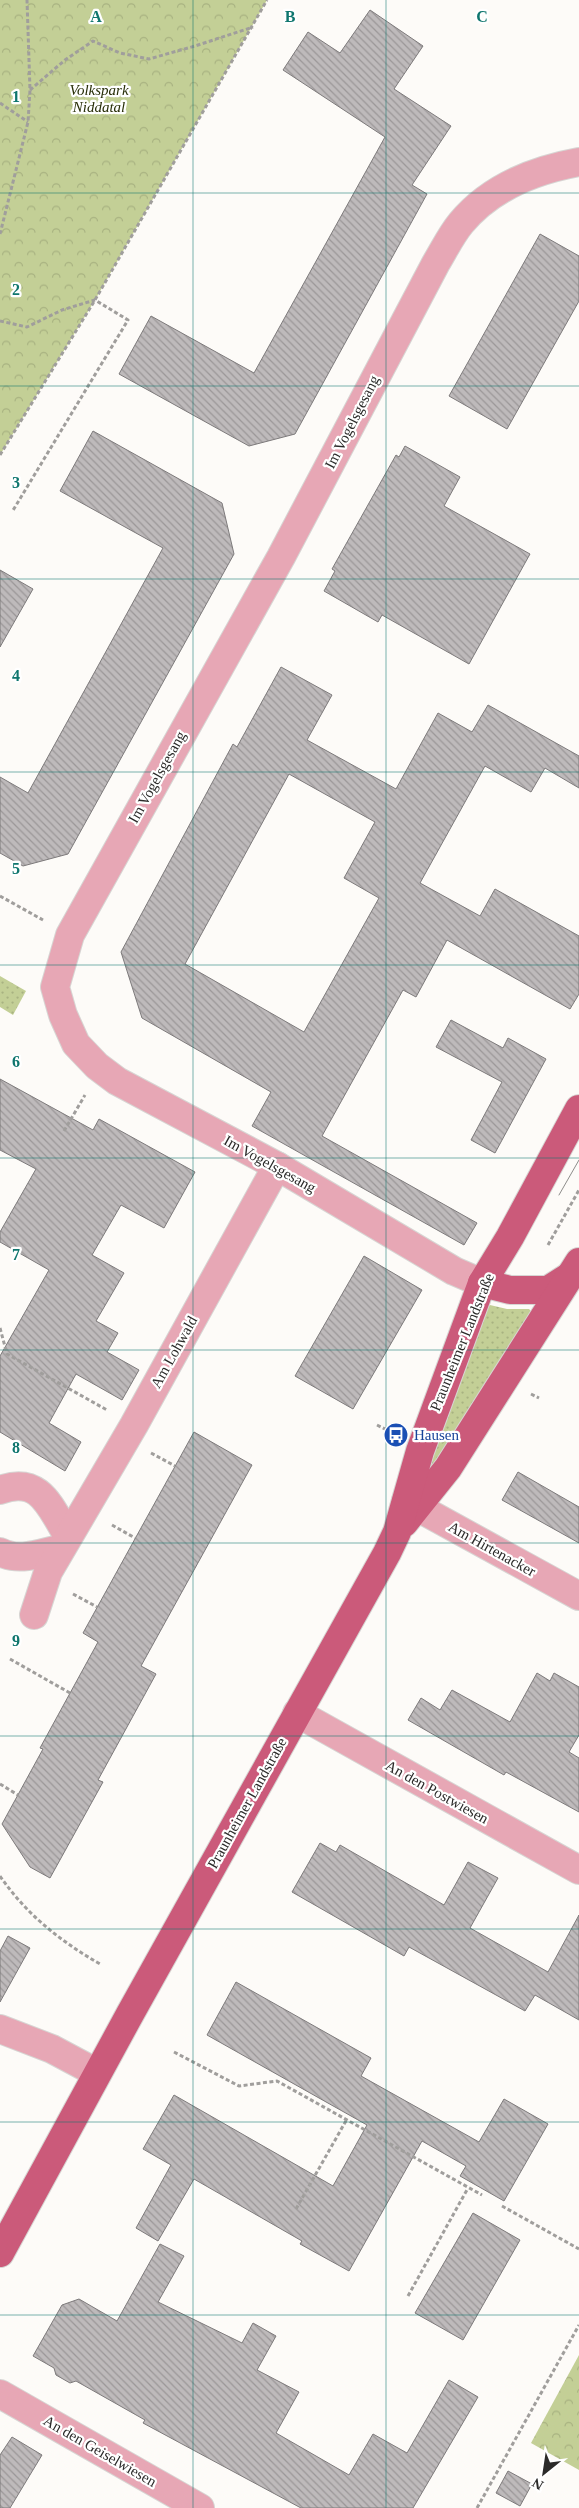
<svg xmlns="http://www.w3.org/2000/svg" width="579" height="2508" font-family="Georgia,serif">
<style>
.grass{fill:url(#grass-dots)}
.park{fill:url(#park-crowns)}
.building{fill:url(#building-back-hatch);stroke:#7d7a7b;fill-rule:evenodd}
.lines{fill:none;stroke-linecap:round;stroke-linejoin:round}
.minor-casing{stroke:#d7d5d3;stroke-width:30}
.major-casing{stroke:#d7d5d3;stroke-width:30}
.path{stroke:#a09e9c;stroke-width:3;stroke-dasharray:4 2.5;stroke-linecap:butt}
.minor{stroke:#e7a7b5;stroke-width:28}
.major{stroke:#cb5a7a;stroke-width:28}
.tram{stroke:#8d8c8a;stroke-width:1}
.grid{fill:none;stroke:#0f766e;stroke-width:1;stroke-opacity:0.55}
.labels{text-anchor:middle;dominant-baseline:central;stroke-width:4.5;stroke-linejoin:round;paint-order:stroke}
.park-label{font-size:15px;font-style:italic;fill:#292f09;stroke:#fff}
.street-label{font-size:15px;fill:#2b2a29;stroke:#fff}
.transit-label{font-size:15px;fill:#164399;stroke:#fff;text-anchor:start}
.grid-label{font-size:16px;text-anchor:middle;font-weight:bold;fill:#0f766e;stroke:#fff;stroke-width:4.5;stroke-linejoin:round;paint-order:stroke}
</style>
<defs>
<pattern id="grass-dots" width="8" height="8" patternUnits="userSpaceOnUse" patternTransform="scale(1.25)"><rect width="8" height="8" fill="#c3cf96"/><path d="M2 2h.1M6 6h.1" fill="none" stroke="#a8b281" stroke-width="1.8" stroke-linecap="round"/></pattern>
<pattern id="park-crowns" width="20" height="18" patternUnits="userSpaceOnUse" patternTransform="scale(1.25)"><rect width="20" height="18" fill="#c3cf96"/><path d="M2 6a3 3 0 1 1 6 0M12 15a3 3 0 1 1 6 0" fill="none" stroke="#a8b281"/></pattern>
<pattern id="building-back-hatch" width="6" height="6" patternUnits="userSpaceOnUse" patternTransform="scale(1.25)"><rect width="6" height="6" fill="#bebabb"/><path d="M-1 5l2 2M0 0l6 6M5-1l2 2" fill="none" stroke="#9b9798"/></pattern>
</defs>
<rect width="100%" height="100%" fill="#fdfbf8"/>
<g class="grass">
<polygon points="0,976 26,991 13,1015 0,1007"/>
<polygon points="490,1305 507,1309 529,1309 532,1312 428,1479 432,1442 487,1307"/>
</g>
<g class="park">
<polygon points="0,0 267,0 95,300 0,455"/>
<polygon points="579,2355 579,2470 531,2443"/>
</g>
<g class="building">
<polygon points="370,10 423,46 394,89 451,126 412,185 427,194 295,434 249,446 119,374 151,316 254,373 385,137 283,70 308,32 340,53"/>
<polygon points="540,234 579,256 579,301 507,429 449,396"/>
<polygon points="93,431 222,503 234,554 68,854 23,866 0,853 0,777 28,793 163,548 60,491"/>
<polygon points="405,446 460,477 444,506 530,554 469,664 382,615 378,622 324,591 335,571 332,569 396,455 399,457"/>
<polygon points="0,570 33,589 0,647"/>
<path d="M281,667L332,695L307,740L396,789L438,713L472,732L488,705L579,756V788L545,768L531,792L485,766L420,883L480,916L495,889L579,936V994L570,1009L447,940L416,997L403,990L322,1136L477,1223L464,1245L252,1126L271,1092L142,1018L121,952L233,744L237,747ZM289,774L375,822L344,878L379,898L304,1032L185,964Z"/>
<polygon points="451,1020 503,1048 508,1038 546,1059 495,1153 471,1140 502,1082 436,1047"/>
<polygon points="0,1079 93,1130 99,1119 195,1172 164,1228 121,1205 92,1255 124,1273 96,1321 118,1333 107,1352 139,1370 122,1400 76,1374 49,1423 81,1442 65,1471 0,1432 0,1356 49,1270 0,1242 0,1232 36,1169 0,1150"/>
<polygon points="364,1256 422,1290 353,1409 295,1376"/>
<polygon points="194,1432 252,1465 141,1666 156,1674 98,1780 103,1782 50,1878 30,1867 2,1824 43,1749 40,1748 98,1642 83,1633"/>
<polygon points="518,1472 579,1507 579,1543 502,1500"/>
<polygon points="537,1673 550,1681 554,1673 579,1687 579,1735 569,1752 579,1758 579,1812 506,1772 504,1775 408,1720 421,1698 440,1710 452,1690 510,1722"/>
<polygon points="320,1843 336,1852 340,1845 444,1905 468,1862 498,1878 470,1928 548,1972 579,1915 579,2020 535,1995 525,2011 409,1947 404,1956 292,1892"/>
<polygon points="8,1936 30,1948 0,2002 0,1951"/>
<polygon points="236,1982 371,2058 361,2076 479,2142 504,2099 548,2124 504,2201 460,2176 466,2166 422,2141 349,2271 300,2244 302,2241 194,2179 158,2241 136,2228 171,2165 143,2149 174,2095 333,2186 367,2125 207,2035"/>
<polygon points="473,2213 520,2240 463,2340 415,2313"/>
<polygon points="160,2244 184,2256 158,2302 242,2343 253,2323 276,2336 257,2370 299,2392 276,2433 349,2475 373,2434 407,2453 449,2380 478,2397 413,2508 301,2508 143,2423 145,2420 76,2381 70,2383 56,2375 54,2368 33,2356 62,2305 79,2299 117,2321"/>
<polygon points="12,2437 42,2455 10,2508 0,2508 0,2455"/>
<polygon points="508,2471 532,2484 520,2506 496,2493"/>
</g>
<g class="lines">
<defs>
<g id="minor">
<path d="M482,1283L454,1271L277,1166L117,1081L97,1066L76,1044L63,1015L55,987L70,935L281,557L436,263C444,250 451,235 461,223C490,188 535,170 579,162"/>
<path d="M0,1490C40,1475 50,1507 68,1536"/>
<polyline points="406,1501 579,1596"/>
<path d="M0,1552C19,1562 40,1553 60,1549"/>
<polyline points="34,1615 48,1572 134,1425 277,1166"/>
<polyline points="297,1713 579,1870"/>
<polyline points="0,2029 52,2049 97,2073"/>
<polyline points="0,2394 200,2508"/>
</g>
<g id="major">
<polyline points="482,1283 510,1290 548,1290 570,1276"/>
<polyline points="404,1523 448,1468 579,1262"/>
<polyline points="0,2253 130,2014 387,1553 397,1532 420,1451 482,1283 510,1237 579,1109"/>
</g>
</defs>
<use href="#minor" class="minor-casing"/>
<use href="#major" class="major-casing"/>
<g class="path">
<polyline points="30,90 65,60 93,41 120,53 149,59 195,46 253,27"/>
<polyline points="0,103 28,122"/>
<polyline points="0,234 28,122 30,90 27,0"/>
<polyline points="0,321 27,327 62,310 95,300 128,320 12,512"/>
<polyline points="0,455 95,300 267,0"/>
<polyline points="0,896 43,920"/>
<polyline points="64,1131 85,1095"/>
<polyline points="548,1245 579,1190"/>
<polyline points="0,1328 7,1354 107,1410"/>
<polyline points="531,1394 539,1398"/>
<polyline points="377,1425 393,1433"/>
<polyline points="151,1453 175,1466"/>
<polyline points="112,1525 135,1538"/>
<polyline points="73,1594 97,1607"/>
<polyline points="10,1659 70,1693"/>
<polyline points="0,1784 18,1795"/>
<path d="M0,1876C26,1914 60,1941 100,1964"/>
<polyline points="174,2052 239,2086 277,2081 482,2195"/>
<polyline points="502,2206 579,2249"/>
<polyline points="296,2209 347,2119"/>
<polyline points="408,2296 468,2188"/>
<polyline points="477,2508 579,2325"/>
</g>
<use href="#minor" class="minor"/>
<use href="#major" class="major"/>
<polyline class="tram" points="559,1195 579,1160"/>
</g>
<path class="grid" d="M193,0V2508M386,0V2508M0,193H579M0,386H579M0,579H579M0,772H579M0,965H579M0,1158H579M0,1350H579M0,1543H579M0,1736H579M0,1929H579M0,2122H579M0,2315H579"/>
<defs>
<symbol id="bus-disc" viewBox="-11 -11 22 22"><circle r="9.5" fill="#1a4fb4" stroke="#fff"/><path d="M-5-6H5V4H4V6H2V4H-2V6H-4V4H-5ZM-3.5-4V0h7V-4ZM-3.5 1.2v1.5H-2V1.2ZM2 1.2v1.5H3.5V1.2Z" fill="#fff"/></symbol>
</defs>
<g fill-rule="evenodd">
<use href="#bus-disc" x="382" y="1421" width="28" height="28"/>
</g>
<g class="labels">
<g class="park-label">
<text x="99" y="90">Volkspark<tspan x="99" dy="17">Niddatal</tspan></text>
</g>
<g class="street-label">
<text transform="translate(352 422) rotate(-63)">Im Vogelsgesang</text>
<text transform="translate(157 777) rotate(-61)">Im Vogelsgesang</text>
<text transform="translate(270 1164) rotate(29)">Im Vogelsgesang</text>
<text transform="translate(462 1342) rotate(-68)">Praunheimer Landstraße</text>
<text transform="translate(174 1352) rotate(-61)">Am Lohwald</text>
<text transform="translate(492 1549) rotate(29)">Am Hirtenacker</text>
<text transform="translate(437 1792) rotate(29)">An den Postwiesen</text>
<text transform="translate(247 1803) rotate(-61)">Praunheimer Landstraße</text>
<text transform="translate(100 2451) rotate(30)">An den Geiselwiesen</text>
</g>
<g class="transit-label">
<text x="414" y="1435">Hausen</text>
</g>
</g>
<g class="grid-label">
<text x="96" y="22">A</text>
<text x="290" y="22">B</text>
<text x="482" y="22">C</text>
<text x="16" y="102">1</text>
<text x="16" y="295">2</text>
<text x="16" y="488">3</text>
<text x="16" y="681">4</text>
<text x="16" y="874">5</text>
<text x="16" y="1067">6</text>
<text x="16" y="1260">7</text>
<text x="16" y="1453">8</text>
<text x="16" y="1646">9</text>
</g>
<g transform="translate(544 2473) rotate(210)" stroke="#ffffff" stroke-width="4" paint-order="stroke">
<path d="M0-4L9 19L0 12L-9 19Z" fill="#2b2a29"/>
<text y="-8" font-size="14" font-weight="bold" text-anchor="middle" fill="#2b2a29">N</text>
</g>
</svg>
